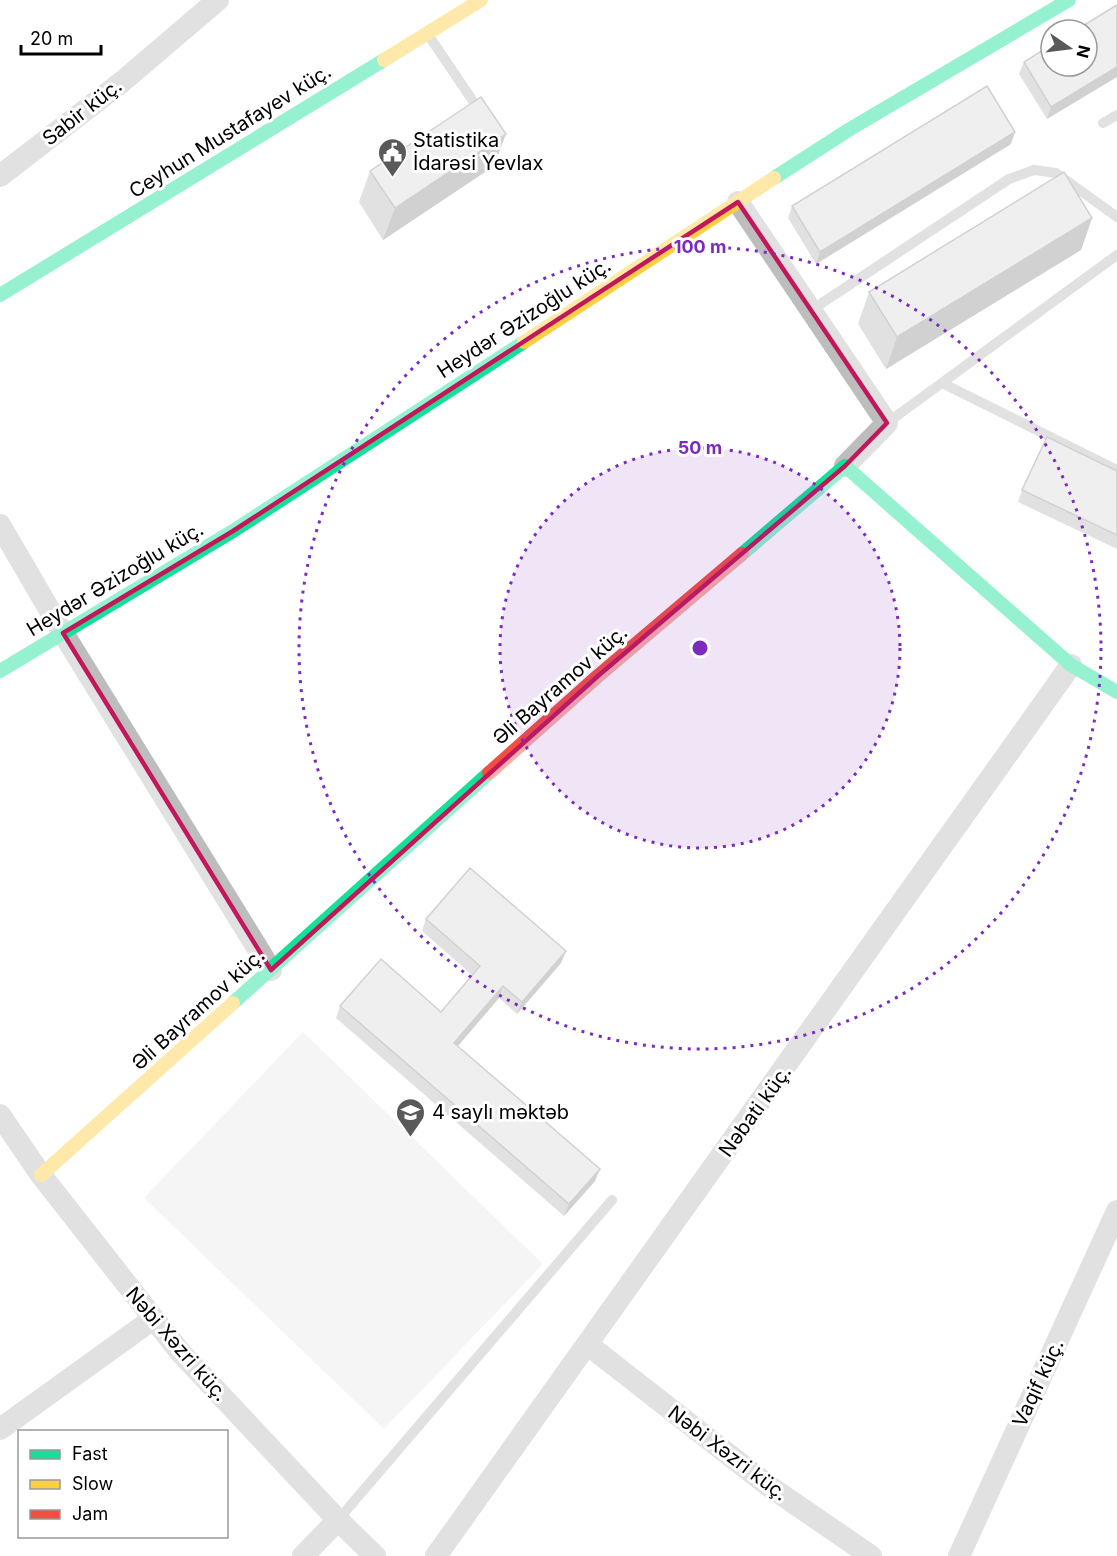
<svg xmlns="http://www.w3.org/2000/svg" width="1117" height="1556" font-family="Inter,sans-serif">
<style>
.grass{fill:#e8e8e8}
.lines{fill:none;stroke-linecap:round;stroke-linejoin:round}
.lane{stroke:#bdbdbd;stroke-width:10}
.street{stroke:#bdbdbd;stroke-width:22}
.fast{stroke:#16e098;stroke-width:14}
.slow{stroke:#ffcf43;stroke-width:14}
.jam{stroke:#f24e42;stroke-width:14}
.wall{fill:#bdbdbd}
.shaded-wall{fill:#9a9a9a}
.building{fill:#dcdcdc;stroke:#9a9a9a;stroke-width:1.5}
.marked{fill:none;stroke:#c2185b;stroke-width:4.5;stroke-linejoin:round}
.ring{fill:none;stroke:#7b2cbf;stroke-width:3;stroke-dasharray:3 6}
.labels{text-anchor:middle;dominant-baseline:central;stroke-width:6;stroke-linejoin:round;paint-order:stroke}
.street-label{font-size:20px;fill:#000;stroke:#fff}
.poi-label{font-size:20px;fill:#000;stroke:#fff;text-anchor:start}
.centre{fill:#7b2cbf;stroke:#fff;stroke-width:3}
.ring-label{font-size:18px;text-anchor:middle;font-weight:bold;fill:#7b2cbf;stroke:#fff;stroke-width:6;stroke-linejoin:round;paint-order:stroke}
</style>
<rect width="100%" height="100%" fill="#fff"/>
<polygon class="grass" points="303,1032 543,1264 384,1429 144,1198"/>
<g class="lines">
<g class="lane">
<polyline points="429,36 479,110"/>
<polyline points="1103,123 1117,115"/>
<polyline points="810,311 1009,179 1034,170 1056,173 1117,217"/>
<polyline points="942,383 1117,470"/>
<polyline points="887,423 1117,255"/>
<polyline points="338,1520 612,1200"/>
</g>
<g class="street">
<polyline points="0,176 123,81 218,0"/>
<polyline points="738,202 887,423 845,466"/>
<polyline points="0,525 63,633 271,970"/>
<polyline points="0,1115 41,1175 180,1352 338,1520 375,1556"/>
<polyline points="587,1344 769,1486 871,1556"/>
<polyline points="0,1429 153,1319"/>
<polyline points="303,1556 338,1520"/>
<polyline points="436,1556 1071,665"/>
<polyline points="959,1556 1117,1211"/>
</g>
<g class="fast">
<polyline points="774,178 850,129 1069,0"/>
<polyline points="0,295 384,60"/>
<polyline points="742,554 845,466 1071,665 1117,692"/>
<polyline points="0,671 233,531 524,342"/>
<polyline points="233,1003 489,773"/>
</g>
<g class="slow">
<polyline points="384,60 481,0"/>
<polyline points="524,342 774,178"/>
<polyline points="41,1175 233,1003"/>
</g>
<polyline class="jam" points="489,773 598,676 742,554"/>
</g>
<g class="wall">
<polygon points="1117,5 1047,119 1019,74 1024,62"/>
<polygon points="1011,144 816,264 788,218 792,206"/>
<polygon points="494,166 383,240 359,202 370,171"/>
<polygon points="1092,218 1081,250 886,369 858,324 869,292"/>
<polygon points="1117,471 1117,549 1018,502 1022,490"/>
<polygon points="426,919 561,963 517,1014 499,998 458,1046 595,1181 564,1216 336,1018 340,1006 441,1012 472,975 422,931"/>
</g>
<g class="shaded-wall">
<polygon points="1117,67 1117,77 1047,119 1051,107"/>
<polygon points="1015,132 1011,144 816,264 820,252"/>
<polygon points="506,134 494,166 383,240 395,208"/>
<polygon points="1092,218 1081,250 886,369 897,337"/>
<polygon points="566,951 561,963 517,1014 522,1002"/>
<polygon points="503,986 499,998 450,1055 454,1043"/>
<polygon points="600,1169 595,1181 564,1216 569,1204"/>
</g>
<g class="building">
<polygon points="1117,5 1117,67 1051,107 1024,62 1051,45 1051,66 1087,66 1087,30 1076,30"/>
<polygon points="987,86 1015,132 820,252 792,206"/>
<polygon points="481,97 506,134 395,208 370,171"/>
<polygon points="1064,172 1092,218 897,337 869,292"/>
<polygon points="1047,437 1117,471 1117,535 1022,490"/>
<polygon points="470,868 566,951 522,1002 503,986 454,1043 600,1169 569,1204 340,1006 381,959 441,1012 480,966 426,919"/>
</g>
<path d="M0 0H1117V1556H0ZM738,202L887,423L845,466L598,676L271,970L63,633L233,531Z" fill="#fff" fill-opacity=".55" fill-rule="evenodd"/>
<path class="marked" d="M738,202L887,423L845,466L598,676L271,970L63,633L233,531Z"/>
<circle cx="700" cy="648" r="200" fill="#7b2cbf" fill-opacity=".12"/>
<g class="ring">
<circle cx="700" cy="648" r="200"/>
<circle cx="700" cy="648" r="401"/>
</g>
<defs>
<symbol id="civic-pin" viewBox="-11 -11 22 30"><path d="M0 17L-7.5 6A9.5 9.5 0 1 1 7.5 6Z" fill="#595959" stroke="#fff"/><path d="M-.6-6.5H3V-4.5H.6V-3L4-1V1h2V6H-6V1h2V-1L-.6-3ZM-1.2 2.5V6h2.4V2.5Z" fill="#fff"/></symbol>
<symbol id="school-pin" viewBox="-11 -11 22 30"><path d="M0 17L-7.5 6A9.5 9.5 0 1 1 7.5 6Z" fill="#595959" stroke="#fff"/><path d="M0-5L7-2L0 1L-7-2ZM-4 1L0 2.5L4 1V4Q0 6-4 4Z" fill="#fff"/></symbol>
</defs>
<g fill-rule="evenodd">
<use href="#civic-pin" x="376" y="136" width="33" height="45"/>
<use href="#school-pin" x="394" y="1096" width="33" height="45"/>
</g>
<g class="labels">
<g class="street-label">
<text transform="translate(82 112) rotate(-38)">Sabir küç.</text>
<text transform="translate(230 131) rotate(-32)">Ceyhun Mustafayev küç.</text>
<text transform="translate(524 318) rotate(-33)">Heydər Əzizoğlu küç.</text>
<text transform="translate(115 579) rotate(-31)">Heydər Əzizoğlu küç.</text>
<text transform="translate(560 685) rotate(-41)">Əli Bayramov küç.</text>
<text transform="translate(198 1009) rotate(-42)">Əli Bayramov küç.</text>
<text transform="translate(755 1111) rotate(-54)">Nəbati küç.</text>
<text transform="translate(177 1344) rotate(49)">Nəbi Xəzri küç.</text>
<text transform="translate(1038 1383) rotate(-65)">Vaqif küç.</text>
<text transform="translate(728 1453) rotate(37)">Nəbi Xəzri küç.</text>
</g>
<g class="poi-label">
<text x="413" y="140">Statistika<tspan x="413" dy="23">İdarəsi Yevlax</tspan></text>
<text x="432" y="1112">4 saylı məktəb</text>
</g>
</g>
<circle cx="700" cy="648" r="9" class="centre"/>
<g class="ring-label">
<text x="700" y="253">100 m</text>
<text x="700" y="454">50 m</text>
</g>
<rect x="18" y="1430" width="210" height="108" fill="#ffffff" stroke="#999999" stroke-width="1.5"/>
<rect x="30" y="1450" width="30" height="9" fill="#16e098" stroke="#999999" stroke-width="1.5"/>
<text x="72" y="1460" font-size="18" fill="#000000">Fast</text>
<rect x="30" y="1480" width="30" height="9" fill="#ffcf43" stroke="#999999" stroke-width="1.5"/>
<text x="72" y="1490" font-size="18" fill="#000000">Slow</text>
<rect x="30" y="1510" width="30" height="9" fill="#f24e42" stroke="#999999" stroke-width="1.5"/>
<text x="72" y="1520" font-size="18" fill="#000000">Jam</text>
<g transform="translate(1069 48) rotate(104)"><circle r="28" fill="#ffffff" stroke="#999999" stroke-width="1.5"/>
<path d="M0-4.5L10 22L0 15L-10 22Z" fill="#595959"/>
<text y="-9" font-size="16" font-weight="bold" text-anchor="middle" fill="#000000">N</text>
</g>
<path d="M21 45v9h80v-9" fill="none" stroke="#000000" stroke-width="3"/>
<text x="30" y="45" font-size="18" fill="#000000" stroke="#ffffff" stroke-width="4.5" paint-order="stroke">20 m</text>
</svg>
